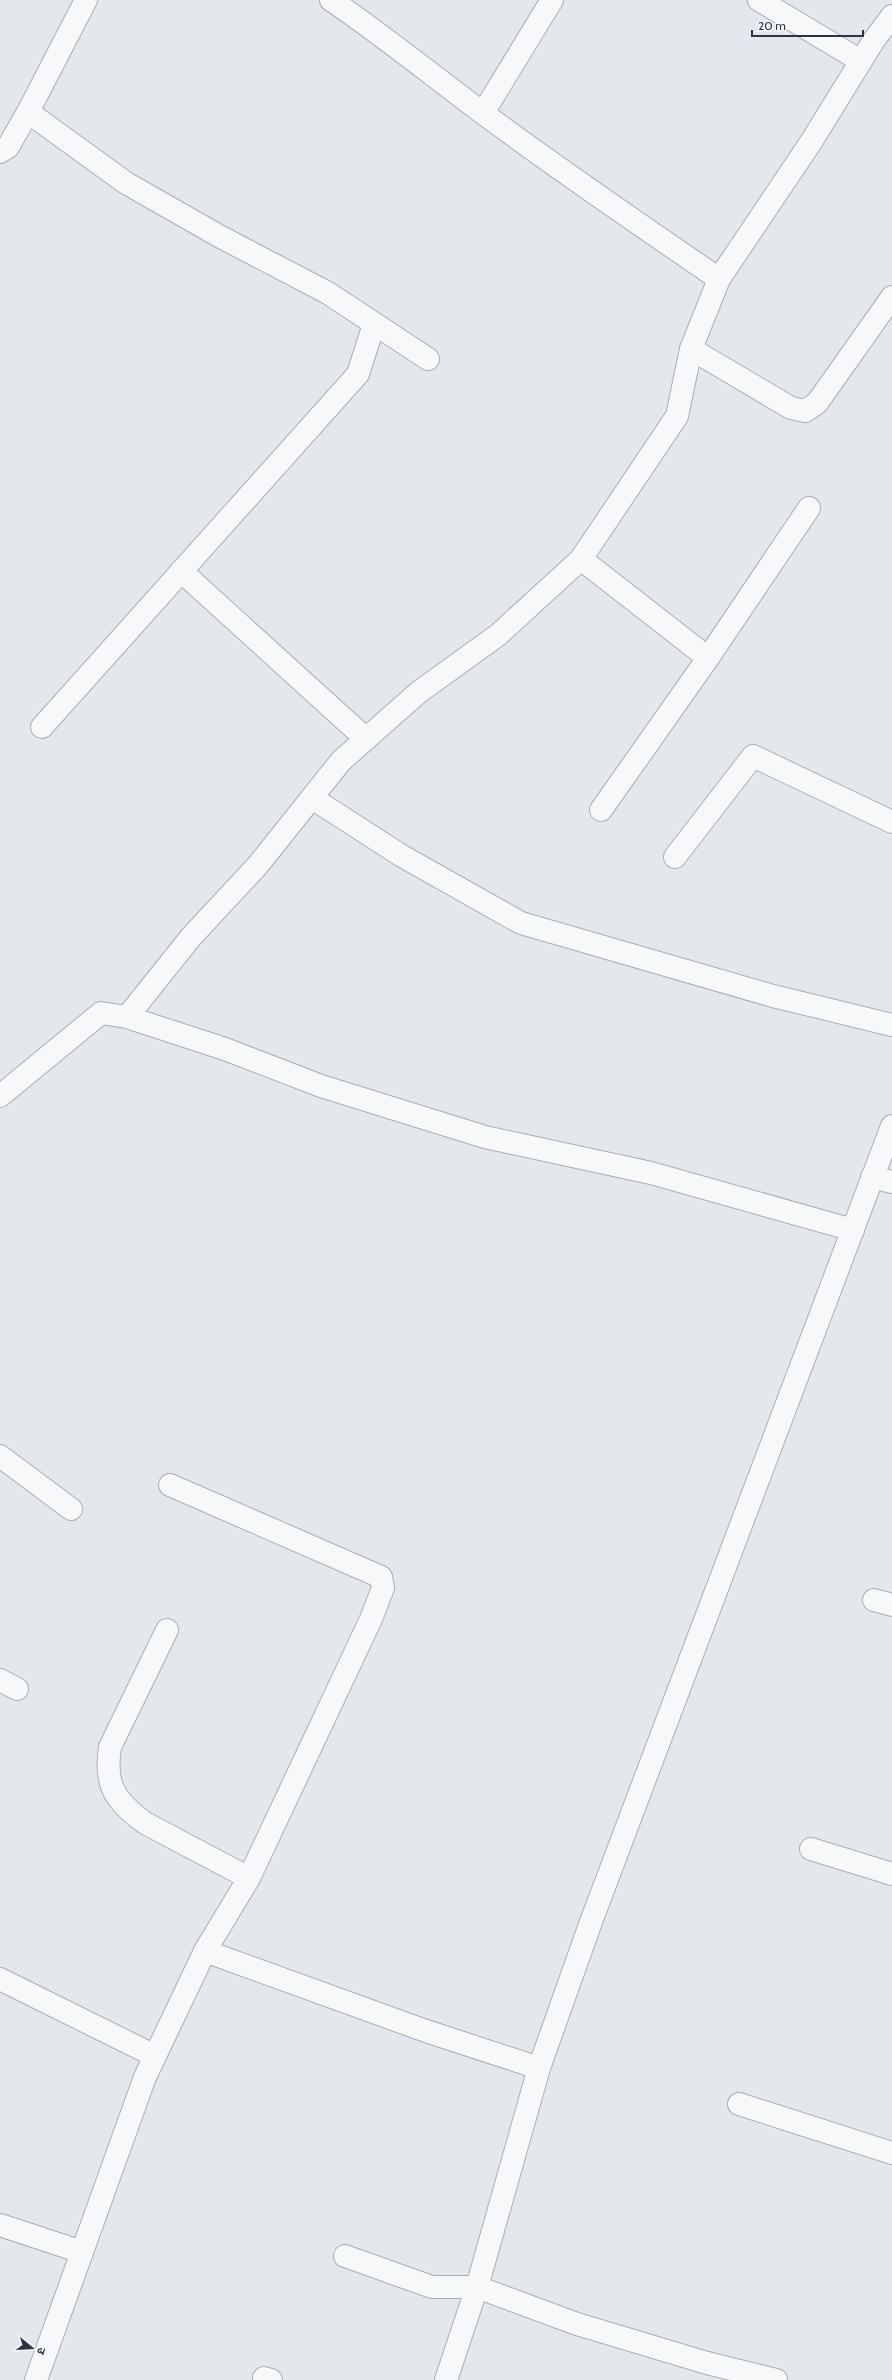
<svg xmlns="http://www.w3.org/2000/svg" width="892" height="2380" font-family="Cabin,'Noto Sans Devanagari',sans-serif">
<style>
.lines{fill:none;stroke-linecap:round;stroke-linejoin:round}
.street-casing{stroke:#a9aeb7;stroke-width:24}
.street{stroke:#f7f8fa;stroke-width:22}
</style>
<rect width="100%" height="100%" fill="#e4e7ec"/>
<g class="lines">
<defs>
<g id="street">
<path d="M331,0C384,36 433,76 484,114C561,171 640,225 719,279"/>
<polyline points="759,0 861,61"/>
<polyline points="28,112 126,183 219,236 328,293 428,359"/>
<polyline points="483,113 552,0"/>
<polyline points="0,152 8,147 28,112 86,0"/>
<polyline points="691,349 791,408 805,411 817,403 892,297"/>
<polyline points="581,559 708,658"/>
<polyline points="181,571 366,739"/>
<polyline points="42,727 358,374 374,324"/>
<polyline points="312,798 402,856 521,923 773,996 892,1025"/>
<polyline points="601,810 708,658 809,508"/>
<polyline points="675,857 753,756 892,822"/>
<polyline points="127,1017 191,937 258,865 341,761 419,692 498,635 581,559 677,416 691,349 719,279 811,142 874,40 892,16"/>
<polyline points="0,1096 101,1013 127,1017 225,1049 321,1086 485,1137 651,1173 853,1230"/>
<polyline points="872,1177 892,1182"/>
<polyline points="0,1456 71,1509"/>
<polyline points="170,1485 381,1577 383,1588 371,1619 249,1878"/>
<polyline points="874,1600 892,1605"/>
<polyline points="0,1680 17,1689"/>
<polyline points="811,1849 892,1874"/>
<polyline points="205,1951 426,2031 539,2068"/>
<polyline points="0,1979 155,2056"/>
<polyline points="739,2104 892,2153"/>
<polyline points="0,2225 82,2252"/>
<polyline points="345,2256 432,2287 477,2287 577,2324 707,2363 776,2380"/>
<polyline points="264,2378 271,2380"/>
<path d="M36,2380L145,2077L205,1951L249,1878L145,1823C115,1801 104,1785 110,1747L167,1630"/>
<polyline points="446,2380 477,2287 539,2068 592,1919 892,1126"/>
</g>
</defs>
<use href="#street" class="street-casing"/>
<use href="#street" class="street"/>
</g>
<g transform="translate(32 2348) rotate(108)" stroke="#f4f6f9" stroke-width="3" paint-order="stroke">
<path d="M0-3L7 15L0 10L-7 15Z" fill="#2b3445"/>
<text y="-6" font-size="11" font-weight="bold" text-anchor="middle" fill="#2b3445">उ</text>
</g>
<path d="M752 30v6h111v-6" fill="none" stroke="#2b3445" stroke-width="2"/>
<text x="758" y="30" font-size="12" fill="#2b3445" stroke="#f4f6f9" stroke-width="3" paint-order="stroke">20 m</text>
</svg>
